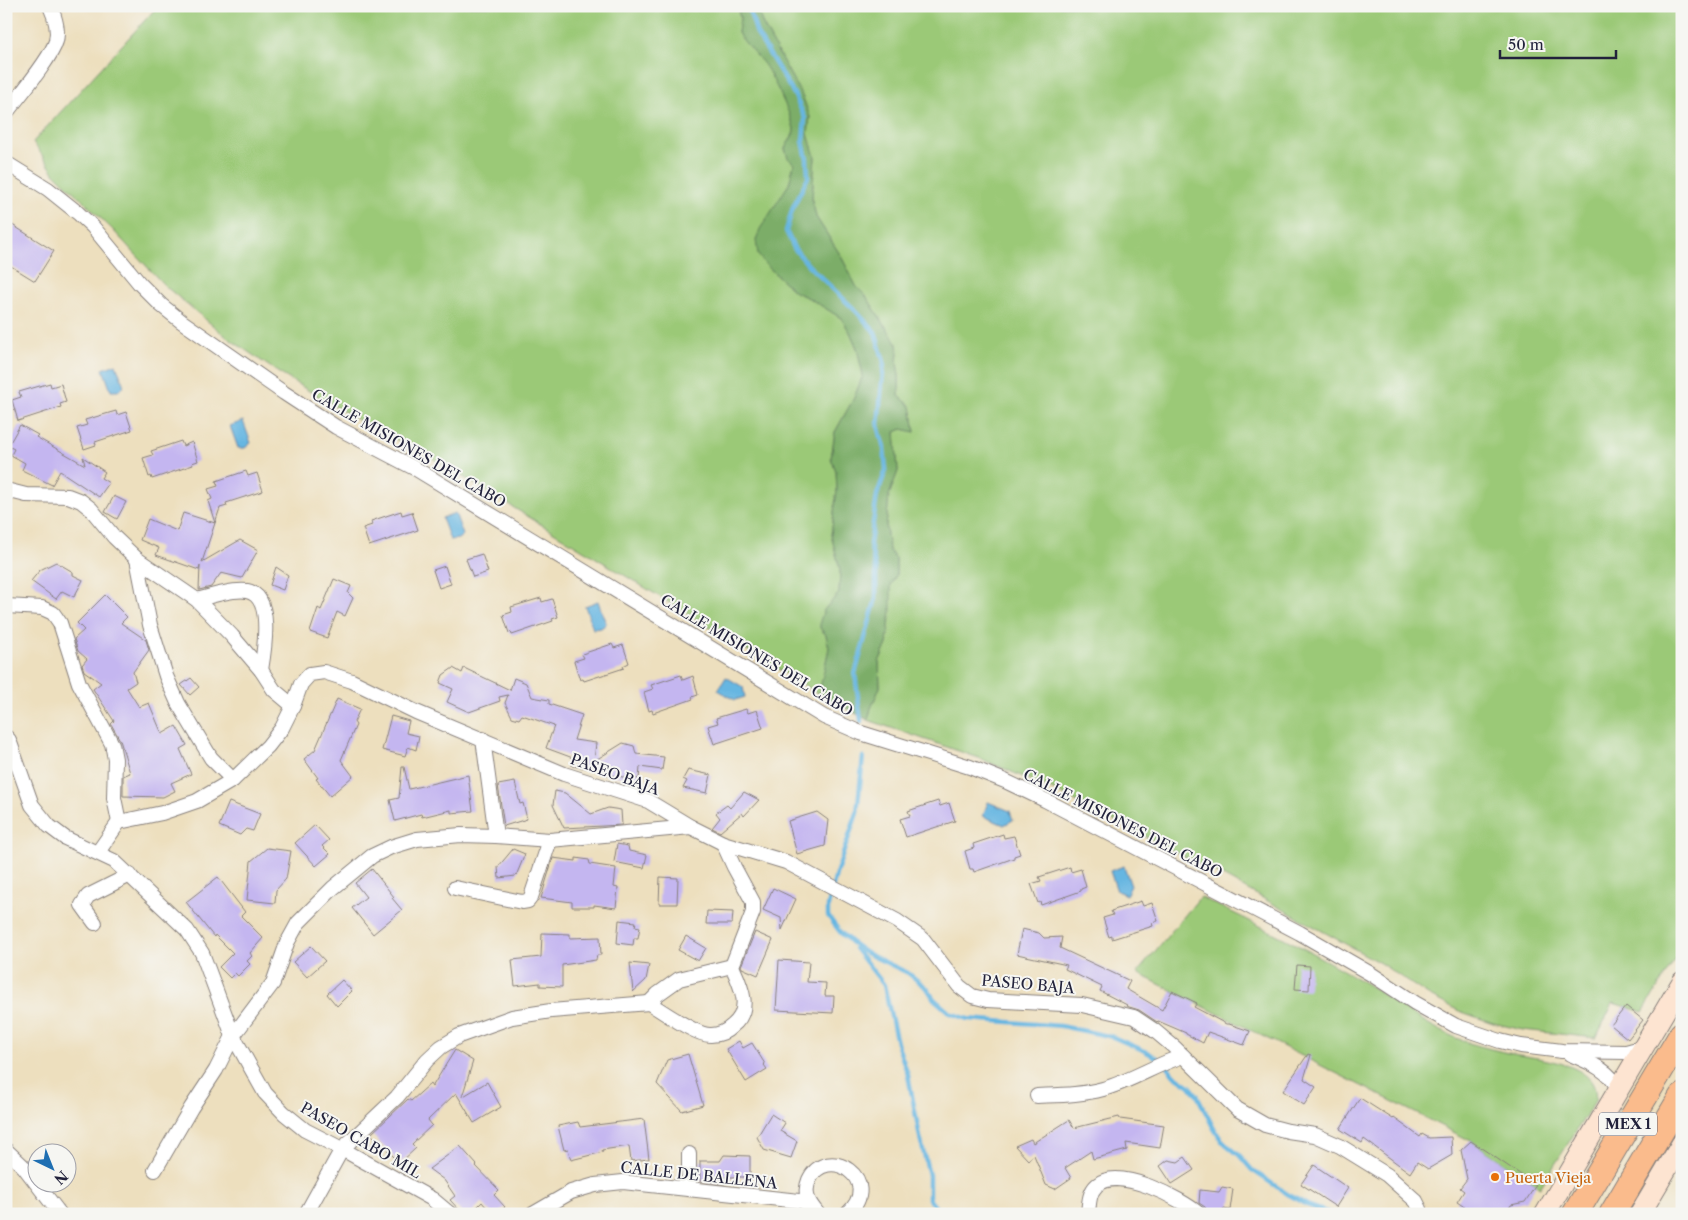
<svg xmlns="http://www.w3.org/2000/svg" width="1688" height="1220" font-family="'Libre Caslon Text',serif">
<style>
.green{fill:#9bc977;stroke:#5e7659}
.forest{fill:#7cad68;stroke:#4f6852}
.water{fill:#66b6e1;stroke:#446c8e}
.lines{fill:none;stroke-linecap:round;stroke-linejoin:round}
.stream{stroke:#66b6e1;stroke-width:4.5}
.building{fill:#c4b6f0}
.street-casing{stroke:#88807c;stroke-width:16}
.secondary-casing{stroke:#88807c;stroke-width:22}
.highway-casing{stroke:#88807c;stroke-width:27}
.street{stroke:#fff;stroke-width:14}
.secondary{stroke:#fde4d1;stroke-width:20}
.highway{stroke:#fabb8c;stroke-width:25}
.food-dot{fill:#e8710a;stroke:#f6f6f2;stroke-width:2}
.labels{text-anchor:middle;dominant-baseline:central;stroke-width:4;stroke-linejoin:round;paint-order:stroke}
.shield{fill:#f6f6f2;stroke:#626272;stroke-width:1}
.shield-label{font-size:14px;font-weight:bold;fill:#22223b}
.street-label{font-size:15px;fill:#22223b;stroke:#f6f6f2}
.food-label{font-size:15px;fill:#c56008;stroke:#f6f6f2;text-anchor:start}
</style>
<rect width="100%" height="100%" fill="#f6f6f2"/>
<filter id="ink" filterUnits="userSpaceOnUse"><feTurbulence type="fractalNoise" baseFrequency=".02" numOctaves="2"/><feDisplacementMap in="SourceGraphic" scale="10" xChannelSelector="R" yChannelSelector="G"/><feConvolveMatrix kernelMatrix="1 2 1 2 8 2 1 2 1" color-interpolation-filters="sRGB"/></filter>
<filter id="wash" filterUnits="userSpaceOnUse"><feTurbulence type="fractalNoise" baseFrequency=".0096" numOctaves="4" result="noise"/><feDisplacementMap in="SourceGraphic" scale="20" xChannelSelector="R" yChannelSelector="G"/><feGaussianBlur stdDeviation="1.12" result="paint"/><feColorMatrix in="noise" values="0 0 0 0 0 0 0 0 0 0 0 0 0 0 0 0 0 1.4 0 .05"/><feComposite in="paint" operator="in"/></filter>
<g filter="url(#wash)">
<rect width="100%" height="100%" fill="#eddfbe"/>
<g class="green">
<path d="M158,6H737L740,18L738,33C746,44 755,53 764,63C770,71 795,122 794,131C793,137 787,143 785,149L788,158L794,164L789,184L782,196L765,264L795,292L809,298L841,318L850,332L857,348L863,375L854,398L835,432L831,458L836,471L837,490L831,535L840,569L839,593L824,610L820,628L826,635L829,648L819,694L429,456L358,420L279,373L228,338L165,286L112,229L55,174L33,142Z"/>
<polygon points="756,6 1682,6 1682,948 1643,1012 1613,1003 1596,1038 1523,1030 1493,1023 1459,1011 1428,995 1380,963 1219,874 1056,791 979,758 868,720 871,708 880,687 879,662 887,644 891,585 896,575 896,560 889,550 886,527 889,495 898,471 895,432 902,429 915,432 911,406 899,396 899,376 897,363 898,352 897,344 866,296 856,286 841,256 816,217 812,199 815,157 808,134 810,117 803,98 763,25"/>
<path d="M1200,897C1257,924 1314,952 1368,985C1401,1005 1431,1030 1469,1043C1483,1047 1498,1051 1513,1054C1539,1059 1602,1063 1595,1101L1540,1188L1471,1141L1137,973Z"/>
</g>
<path class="forest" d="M737,6H756L763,25L803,98L810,117L808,134L815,157L812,199L816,217L841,256L856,286L866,296L897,344L898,352L897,363L899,376V396L911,406L915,432L902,429L895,432L898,471L889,495L886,527L889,550L896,560V575L891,585V610L887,644L879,662L880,687L871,708L868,720L819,694L829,648L826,635L820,628V621L824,610L839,593L840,569L831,535L837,490L836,471L831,458L835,432L854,398L863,375L857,348L850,332L841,318L809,298L795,292L765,264L758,255L756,240L760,229L789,184L794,164L788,158L785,149C787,143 793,137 794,131C795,122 770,71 763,63C755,53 745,44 738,33L740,18Z"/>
<g class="water">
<polygon points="116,364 124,386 118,391 111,391 103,369"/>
<polygon points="243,421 251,443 245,448 238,448 230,426"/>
<polygon points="455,513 463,535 458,539 450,540 442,518"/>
<polygon points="598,601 606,624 601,628 593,629 585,606"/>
<polygon points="726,677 743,687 745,697 735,700 718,690"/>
<polygon points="988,802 1010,811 1013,820 1004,825 983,816"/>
<polygon points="1124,866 1131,886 1126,895 1117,891 1110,871"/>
</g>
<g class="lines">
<g class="stream">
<polyline points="748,6 757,34 794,94 805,118 803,141 807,159 808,177 793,207 786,231 794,248 809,266 855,310 875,332 884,362 878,425 884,448 886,470 877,495 870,544 876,570 876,598 855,674 861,721"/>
<polyline points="863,757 857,813 836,874 828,906 828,916 840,932 852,943 866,953 908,973 927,988 934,999 950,1013 968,1019 1061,1026 1113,1037 1145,1051 1164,1062 1174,1075 1190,1086 1197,1095 1213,1127 1222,1141 1239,1155 1252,1170 1289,1195 1307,1205 1332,1214"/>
<polyline points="855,948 884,985 897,1043 908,1075 920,1137 929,1175 929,1199 941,1214"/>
</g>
</g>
<g id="blocks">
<g class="building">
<polygon points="6,221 54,251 35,281 6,263"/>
<polygon points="50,383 51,387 61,384 66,402 60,404 61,407 18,421 12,400 21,397 19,392"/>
<polygon points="116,411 117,415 126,412 132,430 95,442 96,445 84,449 77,428 87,425 85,420"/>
<polygon points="20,425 38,435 36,437 85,465 83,457 105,472 101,478 109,483 99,497 60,471 52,485 22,470 25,463 11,455 14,449 8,446"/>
<polygon points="181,441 183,446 192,442 198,461 192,463 193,465 152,479 151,476 149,477 143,458 153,455 151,451"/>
<polygon points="246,471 248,476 257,473 263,491 226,503 227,506 220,508 215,523 208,501 212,499 208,489 218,486 216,481"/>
<polygon points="114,496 126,502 117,519 105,512"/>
<polygon points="401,511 402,515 412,512 418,530 369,546 363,528 372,525 371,521"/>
<polygon points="183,513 215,523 202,562 240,540 258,550 242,578 221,573 211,587 199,590 200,566 199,570 156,555 159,548 140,540 148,519 177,531"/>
<polygon points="482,554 488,572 473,577 466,559"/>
<polygon points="56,562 73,572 73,575 83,580 74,597 62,591 56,599 31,581 40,570"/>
<polygon points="445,566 451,584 439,588 433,570"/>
<polygon points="276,567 288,575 283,590 270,585"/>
<polygon points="334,579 351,586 348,593 353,598 345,616 337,612 327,638 310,632 318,608 321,610"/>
<polygon points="105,595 127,617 121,623 146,640 149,650 133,672 136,682 127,688 139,707 149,703 162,734 176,726 187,745 180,749 191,774 171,783 175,791 163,797 123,796 123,776 130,773 120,740 111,724 114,721 93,689 101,683 84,671 82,665 87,659 78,651 74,639 84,630 77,623"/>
<polygon points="541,598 542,602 552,599 558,617 552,619 553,621 512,635 511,632 509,633 503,615 512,612 511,607"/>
<polygon points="612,644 614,648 623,645 629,663 623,666 624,668 584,681 583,679 580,680 574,661 584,658 582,654"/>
<polygon points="453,668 462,673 464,668 510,690 514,678 526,683 532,697 549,700 549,704 582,715 574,740 596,743 594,761 623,743 634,746 636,754 664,757 662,770 640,767 639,779 607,775 607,771 572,766 573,758 546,748 554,726 522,715 519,719 512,717 505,703 508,695 499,697 500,701 469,712 447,702 453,689 440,683 443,675"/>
<polygon points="681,675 683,680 693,676 698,695 692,697 693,699 653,713 652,710 649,711 644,692 653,689 651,685"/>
<polygon points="191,678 199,687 190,695 181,685"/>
<polygon points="337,699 360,709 354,722 356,725 341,760 353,776 330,796 316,779 318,778 304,759 315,750"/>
<polygon points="746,709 748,713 757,710 763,728 714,744 708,726 718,723 716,718"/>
<polygon points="391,716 409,721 406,733 419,736 416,750 408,747 405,756 382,750"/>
<polygon points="402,767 404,767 409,789 468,775 473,811 451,813 451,810 422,817 421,814 395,821 390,800 399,798"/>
<polygon points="688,770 711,775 707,793 683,788 687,781 683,779"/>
<polygon points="515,782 520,804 523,803 527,819 504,826 498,785"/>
<polygon points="555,791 565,793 591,814 608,808 621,810 622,825 564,828 553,805"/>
<polygon points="744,792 759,800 744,816 742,813 720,832 712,828 720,818 716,813 727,805 730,808"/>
<polygon points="938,801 940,806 949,803 955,821 906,837 900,819 910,816 908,811"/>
<polygon points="229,802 260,814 253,831 246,829 240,835 219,826"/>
<polygon points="817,812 828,820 825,846 797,854 788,821"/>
<polygon points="315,825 329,840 322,846 330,854 316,866 295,843"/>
<polygon points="1003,834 1004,838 1014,836 1020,854 1014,856 1014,858 974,872 973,869 970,869 965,851 974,848 973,844"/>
<polygon points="617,844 628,846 629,851 647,855 644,868 614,862"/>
<polygon points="267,848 291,851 286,879 276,890 275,903 247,900 251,861"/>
<polygon points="513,849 525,854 516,876 499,878 498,867"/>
<polygon points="553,858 576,861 576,858 589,860 590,864 616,868 614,887 618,888 616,908 594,905 594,907 572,907 572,902 541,898"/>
<polygon points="1070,867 1071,872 1081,869 1086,887 1081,889 1081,891 1041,905 1040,902 1038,903 1031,884 1041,881 1039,877"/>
<polygon points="372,869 394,897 392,898 402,910 373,934 352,908 366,897 355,883"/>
<polygon points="218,877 245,912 241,916 263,938 250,953 252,956 247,961 250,964 238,976 235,973 230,978 219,967 233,953 215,935 214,937 186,902"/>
<polygon points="660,877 678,878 677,904 659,904"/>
<polygon points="773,888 796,899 782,930 781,918 763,910"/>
<polygon points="1141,901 1143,906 1152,903 1158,921 1152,923 1153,926 1112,939 1112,936 1109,937 1103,918 1113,915 1111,911"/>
<polygon points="707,911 733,912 732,924 706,924"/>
<polygon points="619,920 636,922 635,926 640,927 638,938 634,938 633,945 617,943"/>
<polygon points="1022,929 1039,933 1044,938 1062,937 1060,948 1130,981 1126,989 1162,1010 1172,991 1197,1003 1194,1007 1226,1024 1229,1024 1250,1031 1244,1045 1208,1032 1203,1043 1186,1034 1186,1033 1158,1021 1157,1022 1139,1010 1126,1006 1127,1005 1100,991 1102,987 1065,969 1067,965 1017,954"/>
<polygon points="755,932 773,940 758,975 742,968 741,966"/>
<polygon points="542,933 570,934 570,938 600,937 601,955 597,955 596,960 562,965 562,987 540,986 540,983 515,986 512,960 541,957"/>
<polygon points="686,936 706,948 698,961 678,950"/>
<polygon points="311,946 325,961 307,977 293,962"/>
<polygon points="779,960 809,962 807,982 826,983 825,996 834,996 833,1013 776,1010"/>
<polygon points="630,963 649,965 646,980 633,992"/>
<polygon points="1297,965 1310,966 1309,990 1295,989"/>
<polygon points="342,980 352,991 337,1006 327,994"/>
<polygon points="1626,1006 1643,1020 1628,1039 1611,1025"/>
<polygon points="739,1041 743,1048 752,1043 765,1064 764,1065 767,1069 746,1082 726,1049"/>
<polygon points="455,1050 473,1061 462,1097 487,1082 501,1107 474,1123 456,1093 428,1120 432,1125 412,1144 416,1148 400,1163 371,1134 408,1099 411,1101 430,1084 432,1087"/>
<polygon points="688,1054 703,1105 682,1111 657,1084 667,1060"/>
<polygon points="1308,1054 1311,1055 1304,1079 1316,1087 1304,1105 1283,1091"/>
<polygon points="1360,1098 1393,1119 1394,1118 1420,1137 1422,1134 1429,1138 1451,1137 1452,1155 1428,1169 1417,1162 1410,1173 1364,1139 1362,1143 1340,1129"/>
<polygon points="771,1114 785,1123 780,1131 797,1141 791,1158 764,1150 757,1137"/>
<polygon points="1119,1117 1120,1119 1164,1125 1160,1148 1126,1143 1127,1150 1093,1159 1091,1151 1065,1168 1071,1178 1055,1189 1046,1185 1034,1155 1028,1160 1015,1146 1031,1139 1033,1143 1069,1120 1074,1128"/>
<polygon points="644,1119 649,1159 631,1161 629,1146 602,1150 603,1152 571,1160 568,1149 564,1150 558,1126 578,1122 580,1127"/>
<polygon points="1471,1141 1536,1185 1525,1202 1511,1205 1506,1214 1475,1214 1457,1202 1464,1191 1460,1188 1467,1179 1461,1150"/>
<polygon points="460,1146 477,1165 476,1166 499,1190 494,1195 505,1207 498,1214 492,1214 482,1202 470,1214 463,1214 450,1200 455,1196 444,1180 429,1169"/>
<polygon points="724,1155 750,1156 750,1177 725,1177 725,1184 700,1181 700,1161 720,1161"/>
<polygon points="1185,1157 1194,1170 1172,1184 1160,1166 1168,1160 1178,1162"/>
<polygon points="1314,1165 1348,1188 1336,1207 1301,1184"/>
<polygon points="1222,1187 1233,1189 1230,1210 1223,1209 1221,1214 1209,1214 1205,1207 1199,1203 1200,1190 1219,1192"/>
</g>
</g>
</g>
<g filter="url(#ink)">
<use href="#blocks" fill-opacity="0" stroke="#88807c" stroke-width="1"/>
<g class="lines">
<defs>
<g id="street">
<path d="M6,113C18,97 51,59 56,41C59,29 55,17 50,6"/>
<polyline points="6,163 48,189 78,213 93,227 140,284 161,305 181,321 284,393 336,427 416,469 824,717 861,733 970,767 1005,781 1045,800 1300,933 1371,974 1415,1003 1456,1026 1500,1041 1521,1046 1562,1051 1626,1052 1637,1049 1645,1044"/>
<polyline points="6,490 26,495 68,496 81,501 91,509 114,537 137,559 197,600 232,636 261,670 274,690 293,706"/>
<polyline points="137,559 150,625 166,676 178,703 211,758 233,780"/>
<path d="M197,600C210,596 235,589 247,591C274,596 264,652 261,670"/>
<polyline points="6,606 42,608 53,613 60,623 79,683 112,744 115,759 114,798 119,822"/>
<polyline points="6,737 9,740 32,805 49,826 65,838 114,861 187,930 202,953 233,1036 265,1093 284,1113 305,1130 342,1149 432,1199 450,1214"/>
<polyline points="483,739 496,836"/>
<polyline points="98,852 119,822 162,813 197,801 233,780 268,746 282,728 293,706 301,684 310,674 324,672 352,681 416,712 564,774 648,801 691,827 723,843 786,862 897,921 923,939 959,986 972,996 988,1000 1082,1005 1134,1017 1155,1031 1174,1047 1237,1109 1265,1125 1288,1131 1315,1135 1340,1146 1387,1175 1416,1201 1420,1209 1419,1214"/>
<polyline points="455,888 522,902 528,901 531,897 550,840"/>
<polyline points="95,923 82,905 88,896 130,875"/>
<path d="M649,1003C662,1011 697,1036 711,1035C719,1035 727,1031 732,1026C753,1010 741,986 732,966L753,912V902L734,867L723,843"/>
<polyline points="649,1003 658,994 679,979 732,966"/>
<path d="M1570,1054C1589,1062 1610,1070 1619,1090"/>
<path d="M1037,1096C1059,1095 1081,1095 1103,1089C1131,1081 1155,1065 1183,1056"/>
<polyline points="6,1150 24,1167 60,1214"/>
<polyline points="155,1170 191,1108 216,1070 233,1036 273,983 287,943 298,923 333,888 372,856 391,847 417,839 461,835 496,836 550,840 691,827"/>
<polyline points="689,1189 689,1154"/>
<polyline points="306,1214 342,1149 397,1097 427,1060 441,1047 459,1036 512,1017 551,1011 649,1003"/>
<polyline points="533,1214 571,1192 595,1185 623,1182 808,1202 808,1214"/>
<path d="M818,1214C809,1203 803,1195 809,1180C827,1142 885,1181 847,1214"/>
<path d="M1088,1214C1089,1204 1089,1192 1097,1185C1119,1166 1180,1198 1199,1214"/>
</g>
<g id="secondary">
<polyline points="1545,1214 1682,982"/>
<polyline points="1640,1214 1682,1143"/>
</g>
<g id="highway">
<polyline points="1575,1214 1682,1034"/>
<polyline points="1612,1214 1682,1096"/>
</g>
</defs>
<use href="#street" class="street-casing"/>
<use href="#secondary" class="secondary-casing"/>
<use href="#highway" class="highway-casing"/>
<use href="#street" class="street"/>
<use href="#secondary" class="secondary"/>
<use href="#highway" class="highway"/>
</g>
</g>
<circle class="food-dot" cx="1495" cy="1177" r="5"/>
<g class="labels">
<rect class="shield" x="1599" y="1112.5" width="58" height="23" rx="4"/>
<g class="shield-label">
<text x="1628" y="1124">MEX 1</text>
</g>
<g class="street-label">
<text transform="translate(409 448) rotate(30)">CALLE MISIONES DEL CABO</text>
<text transform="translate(757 655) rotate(31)">CALLE MISIONES DEL CABO</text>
<text transform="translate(615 774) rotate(20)">PASEO BAJA</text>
<text transform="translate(1123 823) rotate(27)">CALLE MISIONES DEL CABO</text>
<text transform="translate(1028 984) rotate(5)">PASEO BAJA</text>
<text transform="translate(361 1140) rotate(30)">PASEO CABO MIL</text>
<text transform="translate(699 1175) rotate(6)">CALLE DE BALLENA</text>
</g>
<g class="food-label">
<text x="1505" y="1177">Puerta Vieja</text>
</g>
</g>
<rect width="1688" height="1220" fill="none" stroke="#f6f6f2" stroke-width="25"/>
<g transform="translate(52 1168) rotate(137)"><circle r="24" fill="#f6f6f2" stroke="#a1a1a9"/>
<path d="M0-4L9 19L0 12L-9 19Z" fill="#1f6fb2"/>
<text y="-8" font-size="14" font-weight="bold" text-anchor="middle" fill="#22223b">N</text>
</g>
<path d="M1500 50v8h116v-8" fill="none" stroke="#22223b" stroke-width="2.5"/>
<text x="1508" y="50" font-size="15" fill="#22223b" stroke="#f6f6f2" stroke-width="4" paint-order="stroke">50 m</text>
</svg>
